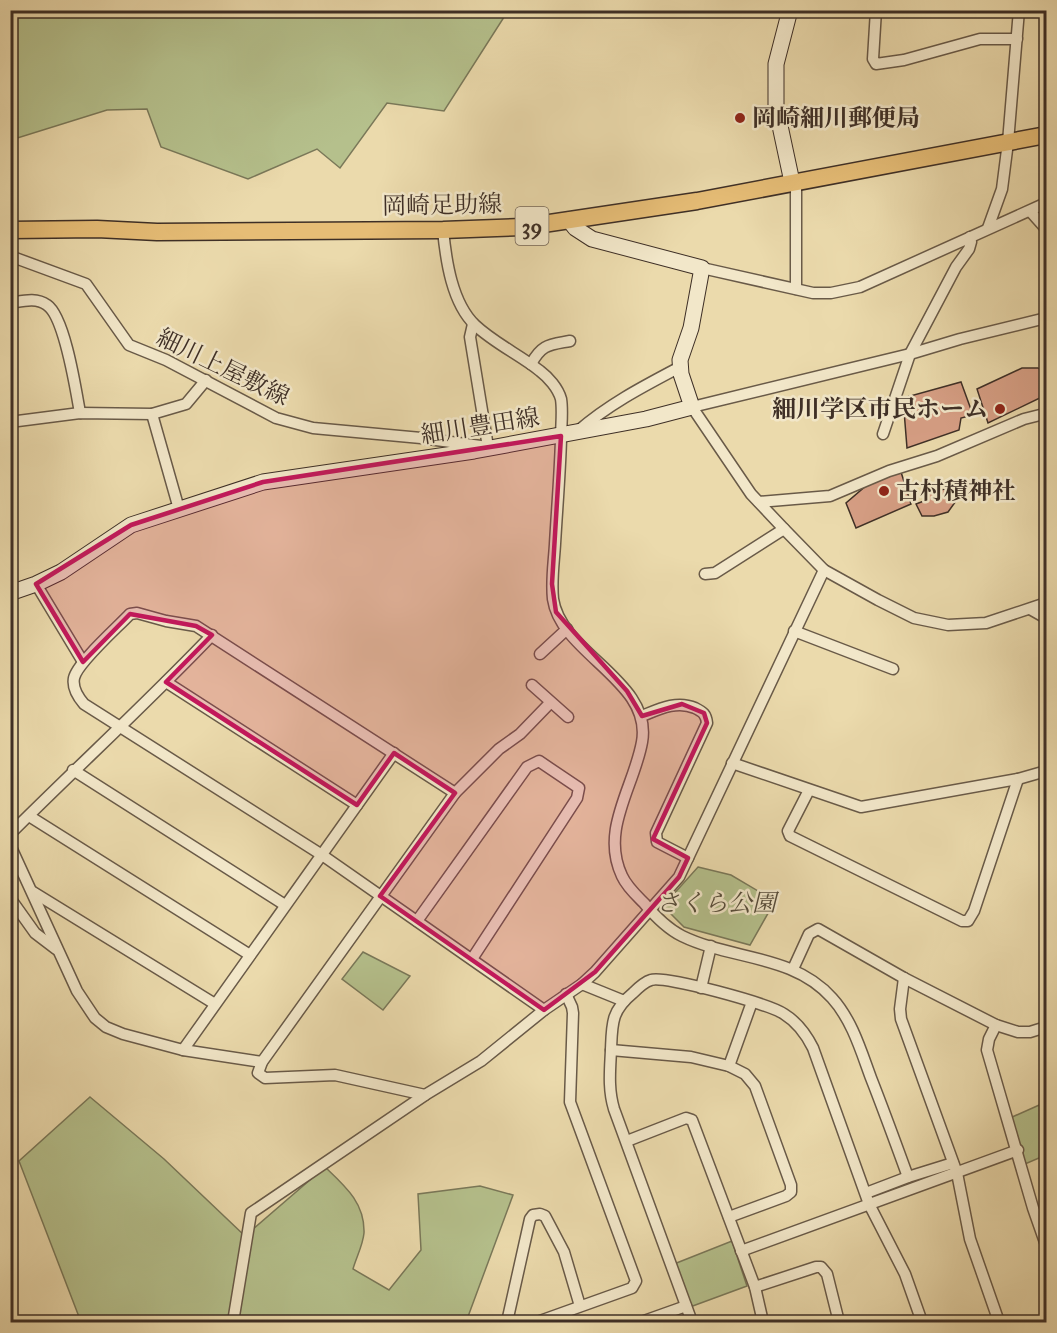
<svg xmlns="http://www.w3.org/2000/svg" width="1057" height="1333" font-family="'IM FELL Great Primer','Noto Serif JP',serif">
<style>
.green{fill:#b5c08c;stroke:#7a7859;stroke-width:1.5}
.building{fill:#d79f85;stroke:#3e2f26;stroke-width:1.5}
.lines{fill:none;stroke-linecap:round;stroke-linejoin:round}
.street-casing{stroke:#695a48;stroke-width:13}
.secondary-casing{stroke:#3e2f26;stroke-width:17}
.primary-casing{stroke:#3e2f26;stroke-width:19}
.street{stroke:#f2e7c9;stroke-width:10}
.secondary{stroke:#f2e7c9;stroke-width:15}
.primary{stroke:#e6bd76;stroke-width:16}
.marked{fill:#c2185b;fill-opacity:0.2;stroke:#c2185b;stroke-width:4.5;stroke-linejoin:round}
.poi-dot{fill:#8f2418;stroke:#f2e7c9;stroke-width:2}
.labels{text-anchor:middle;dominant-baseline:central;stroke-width:5;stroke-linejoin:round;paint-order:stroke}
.shield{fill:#f2e7c9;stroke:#746657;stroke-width:1.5}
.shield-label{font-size:22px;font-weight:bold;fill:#3e2f26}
.poi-label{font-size:24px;font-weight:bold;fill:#3e2f26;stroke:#f2e7c9;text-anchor:start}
.street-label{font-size:24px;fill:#3e2f26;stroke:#f2e7c9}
.park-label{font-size:24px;font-style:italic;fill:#564c3a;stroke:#f2e7c9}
</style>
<rect width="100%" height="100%" fill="#ebdaac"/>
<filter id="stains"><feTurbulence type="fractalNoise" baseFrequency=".00333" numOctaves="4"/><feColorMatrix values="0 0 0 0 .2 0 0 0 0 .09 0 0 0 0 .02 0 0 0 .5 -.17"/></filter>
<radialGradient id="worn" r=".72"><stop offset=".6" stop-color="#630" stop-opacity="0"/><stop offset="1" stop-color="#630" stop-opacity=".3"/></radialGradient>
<g class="green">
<polygon points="11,10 506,10 506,14 444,111 387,103 340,168 317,149 248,179 161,147 147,109 107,110 11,140"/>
<polygon points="698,867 731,875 775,901 750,945 684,927 663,906"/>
<polygon points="363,952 410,976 383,1010 342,979"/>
<path d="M90,1097L164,1159L245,1236L325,1167C345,1186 365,1203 364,1233C363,1245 356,1258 353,1269L389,1290L421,1250L418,1194L480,1186L513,1195L466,1322H81L19,1161Z"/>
<polygon points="1046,1102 1046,1155 1025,1164 1010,1118"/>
<polygon points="732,1241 747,1286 690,1307 674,1264"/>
</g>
<g class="building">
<polygon points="1022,368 1038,368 1046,372 1046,395 988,423 977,389"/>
<polygon points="961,382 973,415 961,418 959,430 907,448 903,398"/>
<polygon points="901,472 911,504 856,528 846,503 874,479"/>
<polygon points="954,486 961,494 948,512 934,516 922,516 916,504 924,501 922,496"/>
</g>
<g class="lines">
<defs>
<g id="street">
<polyline points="876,10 873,59 876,64 904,60 980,39 1017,39"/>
<polyline points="796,181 796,289"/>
<polyline points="1030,211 1046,229"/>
<polyline points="988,228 1002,189 1008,142 1019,10"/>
<path d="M443,230C446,261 452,303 475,325C494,343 520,355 540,371C548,377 558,388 561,399C563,411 561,426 561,439C560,474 557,509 555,544C554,562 551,580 553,599C561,654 653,681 642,742C634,787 600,830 622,876C627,887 636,895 644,903C654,915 668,929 682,936C731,960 793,954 832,998C852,1020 861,1051 871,1078C884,1111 896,1144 908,1177"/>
<polyline points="10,256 86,284 129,345 166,360 276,418 313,428 421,438 488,447 470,337 473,324"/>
<polyline points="702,268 813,293 831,293 860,287 1046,203"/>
<path d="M10,303C23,301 36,297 47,305C65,317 76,391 80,413"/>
<polyline points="1046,318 960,339 910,354 692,407 751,494 784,529 824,570 878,600 914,618 948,625 986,623 1046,603"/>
<path d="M531,364C542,344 549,345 570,341"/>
<polyline points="152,414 179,509"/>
<polyline points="10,422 80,413 152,414 186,404 206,380"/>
<path d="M578,431C609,404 644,386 680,367"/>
<polyline points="883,434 910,354 956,267 969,249 971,242 970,237"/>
<polyline points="759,502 830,496 889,471 937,456 1024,419 1040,415 1046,418"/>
<polyline points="705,574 715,573 784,529"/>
<polyline points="36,584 83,662"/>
<polyline points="1030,609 1046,618"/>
<polyline points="794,631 893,669"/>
<polyline points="540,654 567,629"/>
<polyline points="166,682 357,805"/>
<polyline points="532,685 568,717"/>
<path d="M642,716C659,709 677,700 695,708C703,712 706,714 707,723L656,833L657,842L688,858"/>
<polyline points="732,763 861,807 1018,779 1046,771"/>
<polyline points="73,770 285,905"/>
<polyline points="809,790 788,831 790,836 962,921 968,921 974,911 1018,779"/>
<path d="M455,793L196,626L166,621L137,613L130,614C118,627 77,663 74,678C72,688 78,697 84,704L322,855L544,1010"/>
<polyline points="29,816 250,955"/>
<path d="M10,834C77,767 147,703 212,635"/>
<polyline points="10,845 77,991 95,1018 106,1027 123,1034 183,1050 262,1062"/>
<polyline points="33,892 215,1004"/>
<polyline points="10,898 35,933 56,949"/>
<polyline points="417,921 527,767 539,761 579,788 577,798 472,959"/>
<polyline points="793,969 809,934 818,929 904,978 996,1025 1018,1032 1030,1032 1046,1027"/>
<polyline points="904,978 900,1009 901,1019 957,1173 970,1239 999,1322"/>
<polyline points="582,984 624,1001"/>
<polyline points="701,988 711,946"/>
<polyline points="996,1025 989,1039 987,1050 1033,1208 1046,1245"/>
<polyline points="183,1050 394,753"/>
<polyline points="611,1050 691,1057 729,1066 745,1074 755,1086 791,1185 791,1192 786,1196 729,1217"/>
<polyline points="729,1066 752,1002"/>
<polyline points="425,1095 335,1075 265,1078 258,1073 262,1062 455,793 499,749 520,734 550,703"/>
<polyline points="627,1141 686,1118 692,1120 755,1287 816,1267 821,1267 827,1274 839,1322"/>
<polyline points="866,1193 908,1177 953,1163"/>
<polyline points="741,1251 1018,1150"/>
<polyline points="755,1287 763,1322"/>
<polyline points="233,1322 251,1213 425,1095 481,1061 544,1010 582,984 595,972 679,877 824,570"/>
<polyline points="507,1322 530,1219 533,1215 540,1214 545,1216 564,1252 580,1306"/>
<polyline points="537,1322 632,1288 636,1281 570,1102 573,1013 572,1007 566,994"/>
<polyline points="641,1322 686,1306"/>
<path d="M692,1322L614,1109C608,1089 610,1071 611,1050C612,1024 611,1011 633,993C638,988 644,982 651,980C664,975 770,1004 784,1014C797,1022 806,1034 813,1048L869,1204L905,1274L922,1322"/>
</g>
<g id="secondary">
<polyline points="790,10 776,64 776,107 792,182"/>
<polyline points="10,593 36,584 61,572 131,525 263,482 474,451 646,419 692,407 681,374 680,360 691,328 702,268 592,239 575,228 569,220"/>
</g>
<polyline id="primary" points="10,230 97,229 157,232 443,230 523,227 697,201 1046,135"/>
</defs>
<use href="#street" class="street-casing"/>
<use href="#secondary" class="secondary-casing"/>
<use href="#primary" class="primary-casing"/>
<use href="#street" class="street"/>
<use href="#secondary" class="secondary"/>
<use href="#primary" class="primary"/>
</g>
<path class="marked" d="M561,436L552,584L556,612L627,691L642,716L682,704L704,713L707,723L653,839L688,858L679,877L595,972L544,1010L380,896L455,793L394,753L357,805L166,682L212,635L196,626L130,614L83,662L36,584L131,525L263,482Z"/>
<g class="poi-dot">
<circle cx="740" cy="118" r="6"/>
<circle cx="1000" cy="409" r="6"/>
<circle cx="884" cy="491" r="6"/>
</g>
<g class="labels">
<rect class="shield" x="515.5" y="207" width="33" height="38" rx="4.5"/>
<g class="shield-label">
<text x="532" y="226">39</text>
</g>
<g class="poi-label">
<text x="752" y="118">岡崎細川郵便局</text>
<text x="988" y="409" text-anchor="end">細川学区市民ホーム</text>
<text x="896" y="491">古村積神社</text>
</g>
<g class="street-label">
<text transform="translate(442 205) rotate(-1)">岡崎足助線</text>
<text transform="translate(223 367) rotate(26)">細川上屋敷線</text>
<text transform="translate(480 426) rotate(-9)">細川豊田線</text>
</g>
<g class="park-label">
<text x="716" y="903">さくら公園</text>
</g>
</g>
<rect width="1057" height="1333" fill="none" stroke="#ebdaac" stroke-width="36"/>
<rect x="12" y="12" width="1033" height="1309" fill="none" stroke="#3e2f26" stroke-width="3"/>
<rect x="18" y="18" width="1021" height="1297" fill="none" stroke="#3e2f26" stroke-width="1.5"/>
<rect width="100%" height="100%" filter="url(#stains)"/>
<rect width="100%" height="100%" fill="url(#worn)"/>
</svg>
